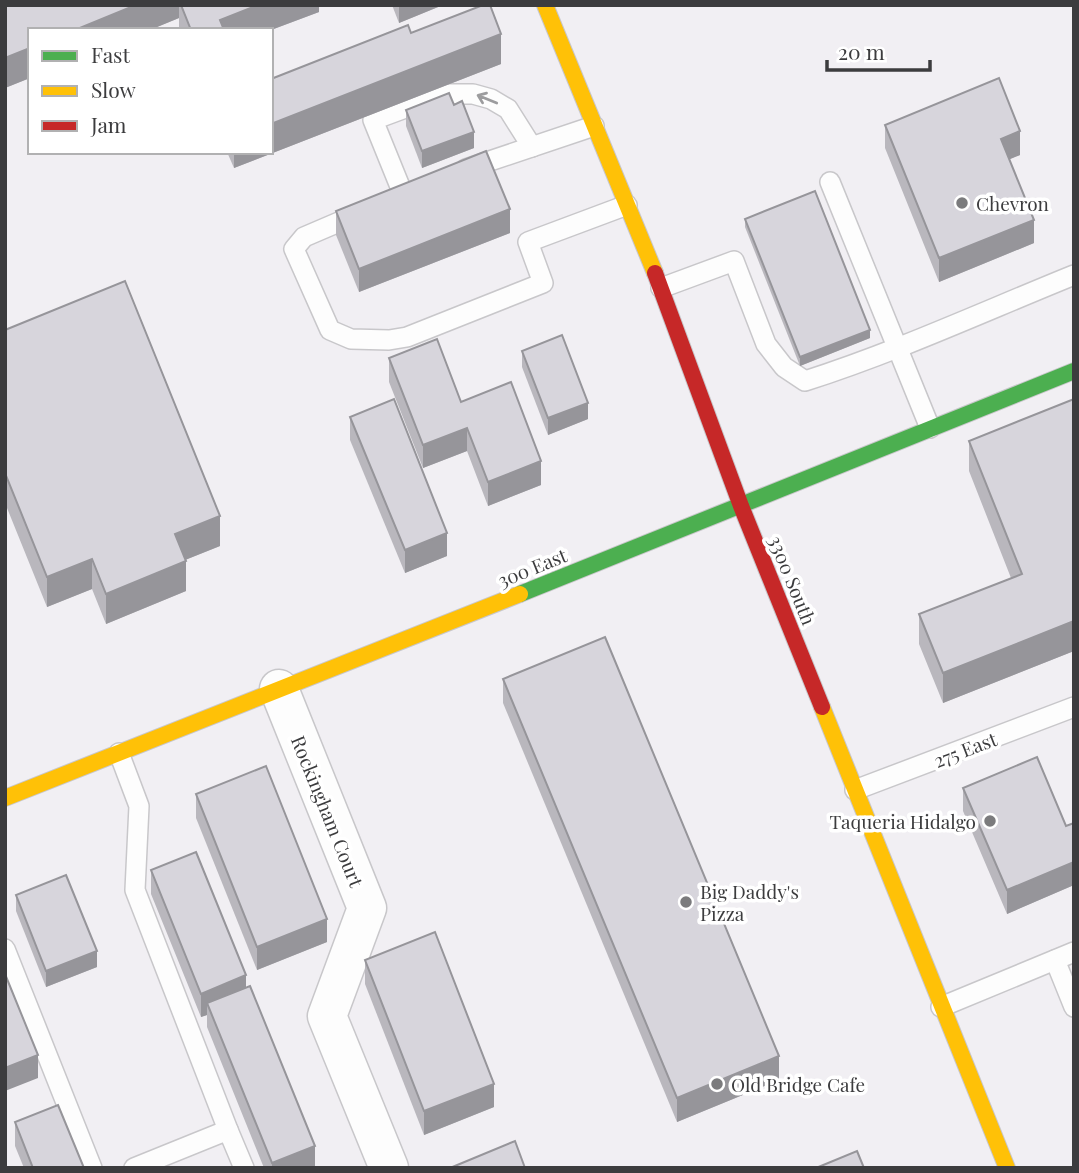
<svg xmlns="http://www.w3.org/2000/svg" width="1079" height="1173" font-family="'Playfair Display',serif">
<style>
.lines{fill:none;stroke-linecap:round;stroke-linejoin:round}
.lane-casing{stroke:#c8c7ca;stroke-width:22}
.street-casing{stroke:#c8c7ca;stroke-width:41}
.fast-casing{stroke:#c8c7ca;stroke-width:18}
.slow-casing{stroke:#c8c7ca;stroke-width:18}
.jam-casing{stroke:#c8c7ca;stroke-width:18}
.lane{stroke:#fdfdfd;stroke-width:19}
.street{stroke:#fdfdfd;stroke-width:38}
.fast{stroke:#4caf50;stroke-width:16}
.slow{stroke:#ffc107;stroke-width:16}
.jam{stroke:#c62828;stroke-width:16}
.wall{fill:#b9b7bd}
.shaded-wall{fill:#96959a}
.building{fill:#d7d5dc;stroke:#96959a;stroke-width:2}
.oneway{stroke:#9c9c9e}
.poi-dot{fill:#7b7b7d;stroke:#fff;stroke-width:2.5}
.labels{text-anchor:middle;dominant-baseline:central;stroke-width:7;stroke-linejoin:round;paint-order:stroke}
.poi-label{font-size:19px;fill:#3c3c3e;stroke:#fff;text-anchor:start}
.street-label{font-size:19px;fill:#3c3c3e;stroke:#fff}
</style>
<rect width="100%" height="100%" fill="#f1eff3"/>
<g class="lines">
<defs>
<g id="lane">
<polyline points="466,169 594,126"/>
<polyline points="830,182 930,428"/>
<polyline points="403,194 373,120 443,94 473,94 491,99 508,109 532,147"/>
<polyline points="360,213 304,237 294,249 330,330 351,339 389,340 407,337 543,283 528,242 627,205"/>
<path d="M661,288L734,261L766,344L784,367L805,381C896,352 985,311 1074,275"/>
<polyline points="119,753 139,806 135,890 228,1130"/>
<polyline points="855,790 1074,707"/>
<polyline points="5,949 92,1168"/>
<polyline points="1055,960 1074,1007"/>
<polyline points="941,1007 1074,952"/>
<polyline points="134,1168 228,1130 244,1168"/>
</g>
<polyline id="street" points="279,689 367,908 327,1016 389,1168"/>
<polyline id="fast" points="520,594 1074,371"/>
<g id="slow">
<polyline points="545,5 655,273"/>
<polyline points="822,707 1007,1168"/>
<polyline points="5,798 520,594"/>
</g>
<polyline id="jam" points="655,273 741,506 822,707"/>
</defs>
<use href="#lane" class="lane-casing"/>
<use href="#street" class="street-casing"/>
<use href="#fast" class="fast-casing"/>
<use href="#slow" class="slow-casing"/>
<use href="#jam" class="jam-casing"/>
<use href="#lane" class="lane"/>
<use href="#street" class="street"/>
<use href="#fast" class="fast"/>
<use href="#slow" class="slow"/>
<use href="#jam" class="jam"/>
</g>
<g class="wall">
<polygon points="5,5 319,5 319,12 271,30 179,30 179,18 5,88"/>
<polygon points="392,5 443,5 399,23"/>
<polygon points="411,33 501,64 234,168 227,152 271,152"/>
<polygon points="406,110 474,148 422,168 406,126"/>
<polygon points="885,125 1020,155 1009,159 1034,243 939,282 885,148"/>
<polygon points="336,211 510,233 359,292 336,235"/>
<polygon points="745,219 870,338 800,366 745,227"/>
<polygon points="5,330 220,546 185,560 186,591 106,624 92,589 47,607 5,503"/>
<polygon points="522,351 588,419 548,435 522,367"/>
<polygon points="389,358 461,402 541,485 488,506 467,451 423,468 389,382"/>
<polygon points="350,417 447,556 405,573 350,440"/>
<polygon points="969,441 1074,651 943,703 919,644 919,614 1011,578 969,471"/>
<polygon points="503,679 779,1080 677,1122 503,703"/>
<polygon points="963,788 1066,826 1074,823 1074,885 1007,914 963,811"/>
<polygon points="196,794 327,942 257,970 196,818"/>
<polygon points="151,870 246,987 315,1168 264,1168 207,1027 207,1015 201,1017 151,894"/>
<polygon points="16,895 97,967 46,987 16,911"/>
<polygon points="365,960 494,1107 424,1135 365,984"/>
<polygon points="15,1122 84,1168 24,1168 15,1146"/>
</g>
<g class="shaded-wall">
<polygon points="136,5 179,5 179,18 150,30 75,30"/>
<polygon points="258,5 319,5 319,12 271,30 220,30 220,20"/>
<polygon points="402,5 443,5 399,23 399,6"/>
<polygon points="501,34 501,64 234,168 234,152 271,152 271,124"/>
<polygon points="30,48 30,78 5,88 5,58"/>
<polygon points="1020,131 1020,155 1001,163 1001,139"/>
<polygon points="474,132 474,148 422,168 422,151"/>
<polygon points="510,209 510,233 359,292 359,269"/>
<polygon points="1034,220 1034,243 939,282 939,258"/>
<polygon points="870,330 870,338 800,366 800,357"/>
<polygon points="588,403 588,419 548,435 548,418"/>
<polygon points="467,428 467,451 423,468 423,445"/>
<polygon points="541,461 541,485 488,506 488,482"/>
<polygon points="220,516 220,546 175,564 175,534"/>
<polygon points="447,533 447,556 405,573 405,550"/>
<polygon points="92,559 92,589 47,607 47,577"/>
<polygon points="186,561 186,591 106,624 106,594"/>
<polygon points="1074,621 1074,651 943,703 943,673"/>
<polygon points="1074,862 1074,885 1007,914 1007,890"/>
<polygon points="327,919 327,942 257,970 257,947"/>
<polygon points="97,951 97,967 46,987 46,971"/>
<polygon points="246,975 246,999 207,1003 207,1015 201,1017 201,994"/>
<polygon points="38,1055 38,1078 5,1091 5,1068"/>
<polygon points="779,1056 779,1080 677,1122 677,1098"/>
<polygon points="494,1084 494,1107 424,1135 424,1111"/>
<polygon points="315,1146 315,1168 272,1168 272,1163"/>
</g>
<g class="building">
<polygon points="5,5 136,5 75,30 30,30 30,48 5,58"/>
<polygon points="181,5 258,5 220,20 224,30 191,30"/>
<polygon points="483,5 490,5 501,34 271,124 271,79 408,25 411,33"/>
<polygon points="999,78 1020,131 1001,139 1034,220 939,258 885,125"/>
<polygon points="449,93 454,105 462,101 474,132 422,151 406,110"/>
<polygon points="486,151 510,209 359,269 336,211"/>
<polygon points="815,191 870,330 800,357 745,219"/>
<polygon points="125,281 220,516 175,534 186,561 106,594 92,559 47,577 5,473 5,330"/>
<polygon points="562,335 588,403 548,418 522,351"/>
<polygon points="437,339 461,402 511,382 541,461 488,482 467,428 423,445 389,358"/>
<polygon points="394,399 447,533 405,550 350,417"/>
<polygon points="1074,399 1074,621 943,673 919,614 1022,574 969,441"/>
<polygon points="605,637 779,1056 677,1098 503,679"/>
<polygon points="1037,757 1066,826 1074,823 1074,862 1007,890 963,788"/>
<polygon points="266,766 327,919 257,947 196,794"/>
<polygon points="196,852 246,975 201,994 151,870"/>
<polygon points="66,875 97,951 46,971 16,895"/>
<polygon points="435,932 494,1084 424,1111 365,960"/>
<polygon points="5,974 38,1055 5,1068"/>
<polygon points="250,986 315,1146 272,1163 207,1003"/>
<polygon points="58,1105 84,1168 33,1168 15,1122"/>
<polygon points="515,1141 525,1168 450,1168"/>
<polygon points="857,1151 864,1168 816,1168"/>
</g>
<defs><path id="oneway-shaft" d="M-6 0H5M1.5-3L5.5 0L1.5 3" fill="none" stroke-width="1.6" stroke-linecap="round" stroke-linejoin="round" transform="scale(1.75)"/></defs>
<use class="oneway" href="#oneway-shaft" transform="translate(487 99) rotate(-158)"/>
<g class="poi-dot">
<circle cx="962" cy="203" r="7"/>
<circle cx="990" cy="821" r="7"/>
<circle cx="686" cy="902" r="7"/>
<circle cx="717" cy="1084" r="7"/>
</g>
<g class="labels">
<g class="poi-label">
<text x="976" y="203">Chevron</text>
<text x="976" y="821" text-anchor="end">Taqueria Hidalgo</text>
<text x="700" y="891">Big Daddy's<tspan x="700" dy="22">Pizza</tspan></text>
<text x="731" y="1084">Old Bridge Cafe</text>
</g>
<g class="street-label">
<text transform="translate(532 567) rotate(-22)">300 East</text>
<text transform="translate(793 580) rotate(68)">3300 South</text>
<text transform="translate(965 749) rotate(-21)">275 East</text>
<text transform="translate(328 811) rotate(68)">Rockingham Court</text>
</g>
</g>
<rect width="1079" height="1173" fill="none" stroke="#3c3c3e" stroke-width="14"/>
<rect x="28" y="28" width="245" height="126" fill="#ffffff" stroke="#b1b1b2" stroke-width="2"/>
<rect x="42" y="51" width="35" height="10" fill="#4caf50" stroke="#b1b1b2" stroke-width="2"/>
<text x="91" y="63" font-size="21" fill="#3c3c3e">Fast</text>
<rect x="42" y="86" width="35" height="10" fill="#ffc107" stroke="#b1b1b2" stroke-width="2"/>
<text x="91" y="98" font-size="21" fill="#3c3c3e">Slow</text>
<rect x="42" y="121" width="35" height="10" fill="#c62828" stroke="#b1b1b2" stroke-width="2"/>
<text x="91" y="133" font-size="21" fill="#3c3c3e">Jam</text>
<path d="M827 60v10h103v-10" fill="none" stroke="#3c3c3e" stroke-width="3.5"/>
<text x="838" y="60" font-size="21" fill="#3c3c3e" stroke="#ffffff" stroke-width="5" paint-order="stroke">20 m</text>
</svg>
